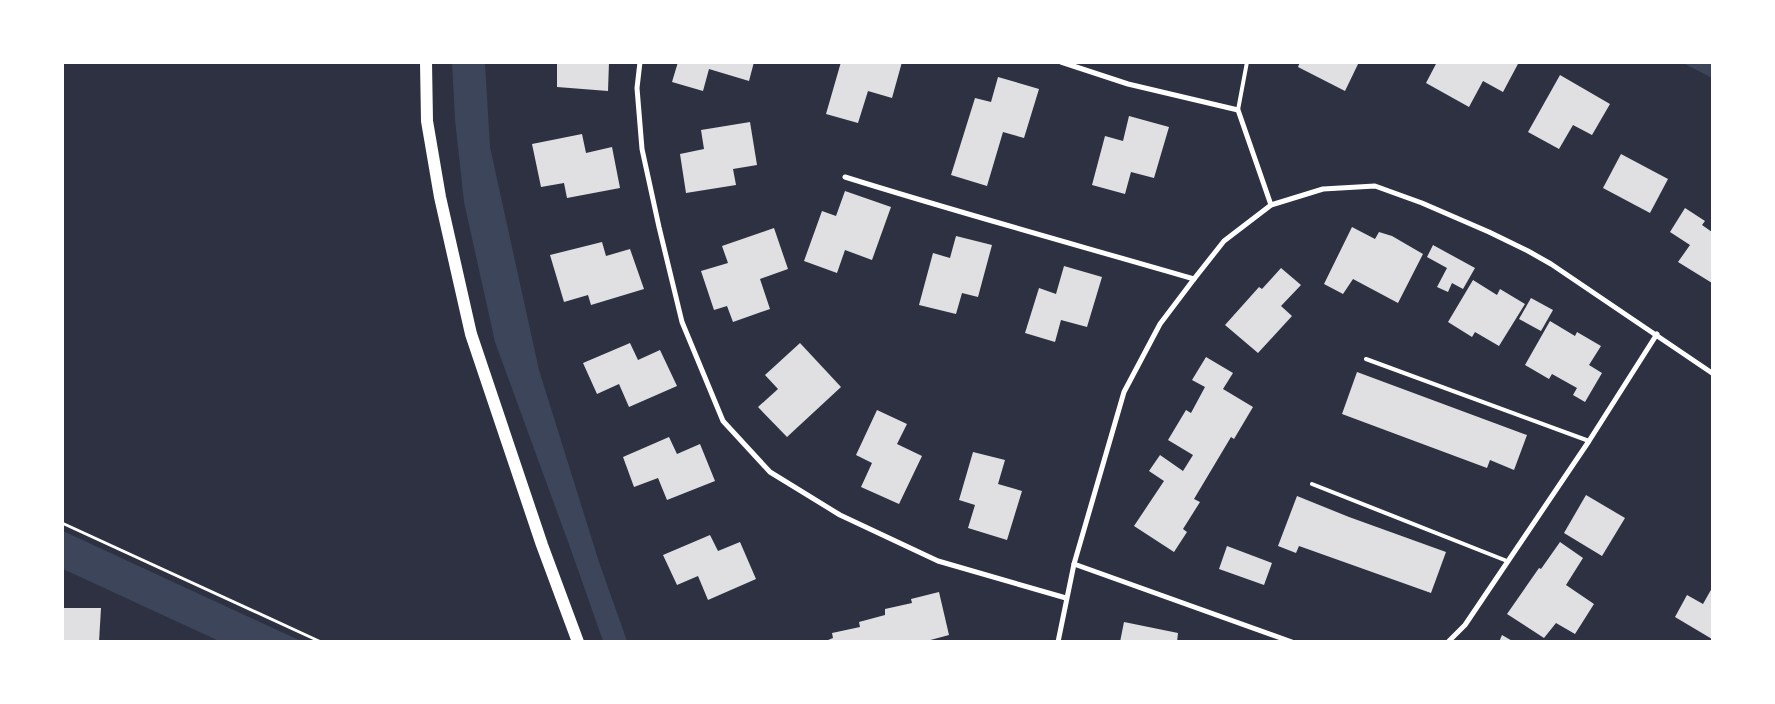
<svg xmlns="http://www.w3.org/2000/svg" width="1775" height="704" font-family="'Work Sans',sans-serif">
<style>
.green{fill:#3c4559}
.building{fill:#e0e0e3}
.lines{fill:none;stroke-linecap:round;stroke-linejoin:round}
.path{stroke:#fff;stroke-width:3}
.service{stroke:#fff;stroke-width:4}
.minor{stroke:#fff;stroke-width:5}
.primary{stroke:#fff;stroke-width:12}
</style>
<rect width="100%" height="100%" fill="#2d3142"/>
<g class="green">
<polygon points="452,63 485,63 490,147 539,370 599,562 627,641 603,641 571,550 495,342 464,202 455,120"/>
<polygon points="1683,63 1712,63 1712,78"/>
<polygon points="63,531 301,641 219,641 63,569"/>
</g>
<g class="building">
<polygon points="557,62 609,62 608,91 557,87"/>
<polygon points="678,62 754,62 749,81 709,69 703,91 672,82"/>
<polygon points="841,62 856,62 862,64 863,62 902,62 892,98 868,91 858,123 826,114"/>
<polygon points="1300,62 1359,62 1345,91 1298,67"/>
<polygon points="1437,62 1519,62 1503,92 1483,81 1469,107 1426,83"/>
<polygon points="1560,75 1610,104 1592,135 1573,125 1559,149 1528,132"/>
<polygon points="998,77 1039,89 1024,138 1003,132 987,186 951,175 975,98 991,102"/>
<polygon points="1129,116 1169,127 1154,178 1131,172 1125,194 1092,185 1105,136 1123,141"/>
<polygon points="750,122 757,165 733,169 736,185 686,193 680,154 704,149 701,130"/>
<polygon points="582,134 586,153 612,147 620,188 567,198 564,183 541,187 532,144"/>
<polygon points="1621,154 1668,179 1650,213 1603,188"/>
<polygon points="845,191 891,207 872,260 845,250 837,273 804,261 822,211 836,216"/>
<polygon points="1685,208 1705,221 1702,225 1712,232 1712,283 1678,262 1690,245 1670,232"/>
<polygon points="1352,227 1375,239 1379,232 1392,236 1423,254 1398,303 1353,279 1343,294 1324,284"/>
<polygon points="774,228 788,269 760,279 770,309 733,322 727,306 714,310 701,271 728,263 722,246"/>
<polygon points="956,236 992,245 978,297 962,293 956,314 919,305 933,253 950,258"/>
<polygon points="602,242 606,256 630,249 644,289 591,305 588,295 564,302 550,255"/>
<polygon points="1433,245 1475,268 1463,289 1452,283 1448,292 1437,287 1447,268 1427,257"/>
<polygon points="1064,266 1102,277 1087,327 1061,320 1055,342 1025,333 1039,288 1056,294"/>
<polygon points="1281,268 1301,285 1281,306 1292,316 1258,353 1225,325 1259,287 1262,289"/>
<polygon points="1473,280 1497,295 1500,289 1525,304 1499,346 1475,332 1472,337 1448,322"/>
<polygon points="1531,298 1553,310 1541,331 1519,319"/>
<polygon points="1550,321 1575,336 1577,332 1601,346 1589,365 1602,373 1585,402 1573,395 1577,388 1552,374 1549,379 1525,365"/>
<polygon points="630,343 638,360 660,350 677,386 629,407 619,384 597,394 583,363"/>
<polygon points="800,343 841,387 787,437 758,407 778,389 765,375"/>
<polygon points="1206,357 1233,373 1223,389 1253,407 1234,439 1231,437 1194,499 1200,502 1183,529 1187,532 1174,552 1134,526 1164,481 1149,471 1160,455 1183,471 1193,455 1168,440 1186,410 1191,413 1205,387 1192,380"/>
<polygon points="1357,372 1527,435 1514,470 1490,460 1487,468 1342,414"/>
<polygon points="877,410 907,424 897,444 922,456 899,504 861,487 872,463 856,455"/>
<polygon points="669,437 677,454 700,444 715,481 667,500 658,478 634,487 623,457"/>
<polygon points="973,452 1005,460 998,484 1022,491 1007,540 968,528 975,505 959,500"/>
<polygon points="1586,495 1625,518 1602,556 1564,533"/>
<polygon points="1297,496 1349,517 1446,552 1431,593 1299,546 1296,553 1278,546"/>
<polygon points="710,535 718,551 740,542 756,579 708,600 698,576 677,585 663,555"/>
<polygon points="1560,542 1583,558 1566,585 1594,604 1575,634 1556,623 1544,638 1507,614 1539,568 1541,569"/>
<polygon points="1227,546 1272,563 1264,585 1219,569"/>
<polygon points="1712,588 1712,639 1675,617 1687,595 1703,604"/>
<polygon points="939,592 949,635 923,642 823,642 833,638 832,633 860,627 859,622 885,615 885,609 912,603 911,599"/>
<polygon points="62,608 101,608 99,642 62,642"/>
<polygon points="1124,622 1178,633 1177,642 1120,642"/>
<polygon points="1502,635 1514,642 1499,642"/>
</g>
<g class="lines">
<polyline class="path" points="62,523 321,642"/>
<g class="service">
<polyline points="1238,110 1247,62"/>
<polyline points="1366,359 1589,441"/>
<polyline points="1312,484 1507,561"/>
</g>
<g class="minor">
<polyline points="640,62 637,88 642,149 659,227 682,322 723,421 770,472 840,515 938,561 1066,598"/>
<polyline points="1061,62 1128,84 1238,110 1271,205"/>
<path d="M845,177C960,213 1077,245 1194,279"/>
<polyline points="1074,564 1292,642"/>
<polyline points="1058,642 1074,564 1124,392 1160,324 1194,279 1224,241 1271,205 1323,189 1375,186 1422,203 1489,232 1528,251 1551,264 1712,373"/>
<polyline points="1448,642 1465,625 1589,441 1657,334"/>
</g>
<polyline class="primary" points="426,62 427,121 440,197 471,334 542,545 578,642"/>
</g>
<rect width="1775" height="704" fill="none" stroke="#ffffff" stroke-width="128"/>
</svg>
